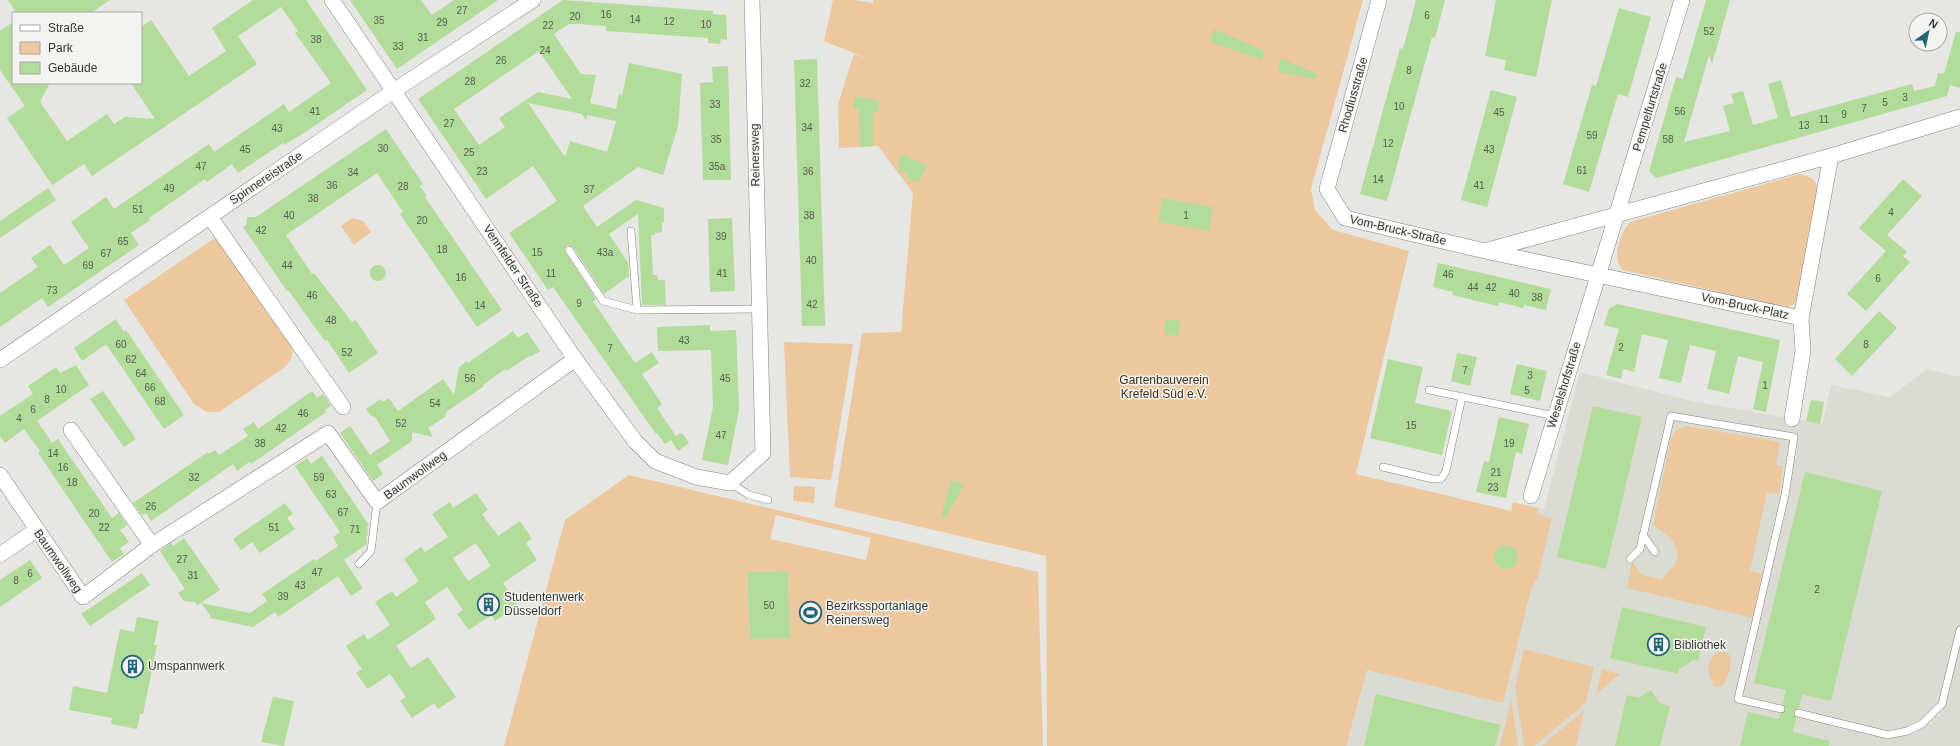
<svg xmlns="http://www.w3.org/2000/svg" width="1960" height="746" font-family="Arial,sans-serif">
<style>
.built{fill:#dadcd1}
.green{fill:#edc89e;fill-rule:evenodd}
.building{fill:#b1dc9a;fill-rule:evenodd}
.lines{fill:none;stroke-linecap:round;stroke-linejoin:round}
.service-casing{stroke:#82827f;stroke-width:8}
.minor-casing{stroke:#82827f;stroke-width:16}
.service{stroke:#fff;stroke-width:7}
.minor{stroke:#fff;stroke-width:15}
.labels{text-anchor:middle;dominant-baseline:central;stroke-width:3;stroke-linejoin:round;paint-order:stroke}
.number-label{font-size:10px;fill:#55604e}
.street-label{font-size:12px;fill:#363635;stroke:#f3f3ef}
.park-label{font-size:12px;fill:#442e13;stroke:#f3f3ef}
.poi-label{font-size:12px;fill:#363635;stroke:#f3f3ef;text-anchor:start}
</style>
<rect width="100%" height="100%" fill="#e6e6e2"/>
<polygon class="built" points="1927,369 1960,377 1960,746 1337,746 1395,483 1511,511 1513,502 1544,509 1580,372 1691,401 1822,424 1831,385 1890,397"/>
<g class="green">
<polygon points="833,0 854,0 873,3 873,0 1363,0 1311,189 1315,210 1333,230 1409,251 1356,474 1511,511 1513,502 1538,508 1537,514 1552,518 1538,577 1531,589 1503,703 1367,670 1346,746 1047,746 1046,556 834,507 862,333 901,332 913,193 878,146 839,148 838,104 854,54 878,63 824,41"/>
<path d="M1800,174C1813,178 1815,179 1819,192L1799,297L1793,305L1787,307L1623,270C1611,259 1620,234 1630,222Z"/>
<polygon points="352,218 363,221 371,232 354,245 341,226"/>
<path d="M219,235L290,340C295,352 292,359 284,368L219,412H207L194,404L124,300Z"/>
<polygon points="784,342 853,344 831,480 790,477"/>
<path d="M1687,426L1780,442L1776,465L1783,466L1779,494L1767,492L1750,571L1762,574L1753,618L1627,588L1632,562L1642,575L1661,579C1688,556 1680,543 1653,525L1671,438L1678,429Z"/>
<path d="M629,475L1038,572L1043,746H504L565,520ZM776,515L871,538L866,560L770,539ZM788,571L790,638L750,639L747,572Z"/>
<polygon points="794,486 815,487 814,503 793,501"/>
<polygon points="1524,649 1594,667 1586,702 1535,746 1524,746 1515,687"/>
<path d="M1717,652H1723L1729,654C1733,666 1729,677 1721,687L1714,686C1707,671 1705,665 1717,652Z"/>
<polygon points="1602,669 1620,674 1596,694"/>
<polygon points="1511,699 1518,746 1500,746"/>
<polygon points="1584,710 1576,746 1542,746"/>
</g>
<g class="building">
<polygon points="8,0 110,0 91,13 16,13"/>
<polygon points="253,0 306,0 367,90 304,133 284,145 283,143 238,173 232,164 207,182 205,179 149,218 150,220 131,233 139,245 48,307 42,298 0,327 0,293 38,267 31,258 50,245 64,265 89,248 71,222 106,197 114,209 209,144 214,152 284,104 289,112 331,83 295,33 298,31 281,7 238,36 257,64 92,176 84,164 52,185 7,118 25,106 0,70 0,31 13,22 13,83 50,83 40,102 67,141 107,114 114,124 125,117 155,119 131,83 141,83 141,27 151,20 189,76 226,51 212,28"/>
<polygon points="350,0 421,0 432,15 454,0 498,0 397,69"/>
<path d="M563,0L713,11V14L726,15L727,40L721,39L720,44L708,43V38L606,31V26L579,24H569L554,34L581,74L596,75L590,103L616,109L619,94L622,95L629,63L682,74L678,126L663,175L638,167L583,206L597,227L636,200L664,208V222H662V232L655,233V235H651L653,275H657L658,280H665L666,305H642L638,214L609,234L628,263L629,276L604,294L573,247L568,245L564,250L596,299L593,301L635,363L652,352L659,363L642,374L662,404L657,408L676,436L682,433L689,443L678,451L671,440L665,444L657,433L656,434L553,287L548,290L509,233L557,201L533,166L486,199L418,99ZM539,51L572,99L538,92L499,118L505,127L479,145L454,109ZM528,103L582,114L586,120L587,115L616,121L607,152L570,141L565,157Z"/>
<polygon points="1416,0 1445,0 1435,38 1432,37 1387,201 1360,194 1400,48 1403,49"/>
<polygon points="1496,0 1552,0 1536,77 1504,70 1506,60 1485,56"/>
<polygon points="1706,0 1730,0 1712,64 1709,55 1684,142 1730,131 1723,106 1734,103 1731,94 1743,91 1753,125 1778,118 1768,84 1781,80 1791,117 1912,84 1914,91 1935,86 1938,73 1944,74 1956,32 1960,32 1960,88 1950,85 1947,96 1656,178 1649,171 1676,77 1683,79"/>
<polygon points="1619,8 1651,17 1628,97 1618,94 1589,192 1563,184 1592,85 1596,86"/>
<polygon points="1214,29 1265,51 1262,60 1210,42"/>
<polygon points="1281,58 1317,74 1315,79 1278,72"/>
<polygon points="817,59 825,326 802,326 794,60"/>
<polygon points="728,66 731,180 703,180 700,83 713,82 712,67"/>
<polygon points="1491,90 1517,97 1487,207 1461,200"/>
<polygon points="855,96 879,101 877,113 873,112 873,146 860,147 859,109 853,108"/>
<polygon points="386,129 423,184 420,186 427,196 425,197 502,310 477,327 400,214 403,212 377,173 286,235 312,274 314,273 352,322 355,319 378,353 349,373 327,340 325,341 288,290 287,291 243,227 246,225 247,217 256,217"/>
<polygon points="900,154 927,165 919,183 906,178 908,173 898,172"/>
<polygon points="1903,179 1922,196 1887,235 1907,252 1903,256 1910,262 1866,311 1847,294 1886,251 1859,228"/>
<polygon points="48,188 56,200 0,238 0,221"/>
<polygon points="1162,198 1213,207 1209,231 1158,222"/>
<polygon points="732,218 735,291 710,292 708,219"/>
<polygon points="1438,263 1551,289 1546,310 1524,305 1523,308 1499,302 1498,306 1452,295 1453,292 1433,287"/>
<circle cx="378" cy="273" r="8"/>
<polygon points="1617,304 1780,340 1766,412 1753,409 1763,362 1738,356 1729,394 1718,391 1707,389 1716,351 1690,345 1681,383 1659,378 1668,340 1642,334 1634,372 1623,369 1621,379 1606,375 1619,329 1604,325 1609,309"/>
<polygon points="1879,311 1897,328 1852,376 1835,359"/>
<polygon points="116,319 124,332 126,330 184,415 164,429 106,344 82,361 74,348"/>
<polygon points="1166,319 1180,321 1178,336 1164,334"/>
<polygon points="710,325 710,331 736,330 739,409 728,465 702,460 713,407 711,350 658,351 657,327"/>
<polygon points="513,331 518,338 527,332 540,351 532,356 529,356 506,371 505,369 483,385 484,386 446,412 445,417 428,428 433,437 412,432 412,441 377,465 383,474 373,481 340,433 350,426 370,455 390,441 375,417 371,416 366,409 381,399 383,402 389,398 398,411 443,379 454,395 459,367 467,361 468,363"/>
<polygon points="1457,353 1477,357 1470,386 1451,381"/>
<polygon points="1388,359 1423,367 1415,403 1452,411 1442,455 1370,438"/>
<polygon points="1517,364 1547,371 1540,401 1510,394"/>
<polygon points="76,365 89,385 37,421 52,443 58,439 112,518 119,513 127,525 120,530 129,542 120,548 124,554 112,562 38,453 40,451 24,429 5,443 0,436 0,416 33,394 28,386 56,367 60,373"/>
<polygon points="103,391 136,439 124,447 90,399"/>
<polygon points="312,391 317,398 323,394 331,406 325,410 326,412 251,464 249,462 237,471 233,464 151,521 146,513 142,515 133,503 208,452 209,454 215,450 219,455 248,436 243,429 254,422 258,429"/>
<polygon points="1811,400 1824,402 1820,424 1806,421"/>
<polygon points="1593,406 1642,417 1606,569 1557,557"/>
<polygon points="1499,417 1529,424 1522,454 1516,452 1506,498 1476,492 1484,461 1489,462"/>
<polygon points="322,456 369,525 367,527 368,535 366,536 367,544 344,560 363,588 351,596 338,576 278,617 275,612 253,627 210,618 210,615 201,603 197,605 195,602 184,601 178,593 185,589 160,551 171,543 173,546 184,538 220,590 201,603 250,613 267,601 262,594 314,559 316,561 338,546 333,537 340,532 295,466 307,458 311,464"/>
<polygon points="1805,472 1882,491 1831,701 1802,694 1799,708 1793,712 1796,718 1793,732 1829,741 1829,746 1740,746 1748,712 1779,719 1780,714 1786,710 1783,704 1786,690 1754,683"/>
<polygon points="951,480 964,484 946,518 941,516"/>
<path d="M476,493L488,510L482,514L498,536L520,521L532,539L526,543L537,560L503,583L518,605L495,621L491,615L469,630L457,614L463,610L447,587L425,602L436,619L396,646L411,668L428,657L456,697L438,709L434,703L412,718L400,701L406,697L390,674L368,689L356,673L362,669L346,646L364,634L368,640L390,625L375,602L392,591L396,597L419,581L404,559L421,547L425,552L448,537L432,514L450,502L453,508ZM476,543L491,566L468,581L453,558Z"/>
<polygon points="285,503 293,514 287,518 295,529 260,553 252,542 241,550 233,539"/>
<circle cx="1506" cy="557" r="12"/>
<polygon points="30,560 42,578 0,607 0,580"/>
<polygon points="788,571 790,638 750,639 747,572"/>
<polygon points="142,573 150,585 90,626 81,614"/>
<polygon points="1622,607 1706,627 1698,661 1693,660 1686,665 1679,669 1678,674 1610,658"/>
<polygon points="137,617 159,621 154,645 157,645 143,714 140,714 137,729 111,724 112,718 69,710 73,686 107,693 120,629 134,632"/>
<polygon points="1651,690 1659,703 1670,706 1660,746 1615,746 1627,695 1638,698"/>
<polygon points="1376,694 1501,725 1495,746 1364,746"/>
<polygon points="273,697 294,701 284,746 261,742"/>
</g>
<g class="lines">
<defs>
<g id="service">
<polyline points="631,231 637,310"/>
<polyline points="569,250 603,301 637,310 759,309"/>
<polyline points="1429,390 1555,416"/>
<polyline points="1383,467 1433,479 1441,479 1446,471 1462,397"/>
<polyline points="730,483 749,495 768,500"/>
<polyline points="1643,535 1655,552"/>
<polyline points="1630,559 1640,549 1671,416 1794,437 1785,495 1738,699 1781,709"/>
<polyline points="359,564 371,551 377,502"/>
<polyline points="1798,713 1888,735 1907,731 1922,724 1942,704 1960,630"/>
</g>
<g id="minor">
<polyline points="332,0 575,359 635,441 655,461 696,477 730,483 763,453 752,0"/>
<polyline points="1379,0 1327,189 1345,218 1485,251 1801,318"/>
<polyline points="1831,156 1960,117"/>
<polyline points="210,217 343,407"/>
<polyline points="1488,250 1831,156 1801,318 1803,351 1792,419"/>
<polyline points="0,360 395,90 533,0"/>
<polyline points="71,430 152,545"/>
<polyline points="0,475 83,597 152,545 328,433 377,502 575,359"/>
<polyline points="1531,496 1682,0"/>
<polyline points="0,555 36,530"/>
</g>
</defs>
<use href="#service" class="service-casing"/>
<use href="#minor" class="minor-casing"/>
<use href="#service" class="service"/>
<use href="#minor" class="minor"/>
</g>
<defs>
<symbol id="building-ring" viewBox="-11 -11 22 22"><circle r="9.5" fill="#f3f3ef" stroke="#236578" stroke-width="1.5"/><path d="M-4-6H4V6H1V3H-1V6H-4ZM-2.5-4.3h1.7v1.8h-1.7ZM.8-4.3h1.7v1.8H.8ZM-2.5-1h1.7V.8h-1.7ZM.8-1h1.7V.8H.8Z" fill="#236578"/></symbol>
<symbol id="stadium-ring" viewBox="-11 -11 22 22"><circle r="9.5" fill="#f3f3ef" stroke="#236578" stroke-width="1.5"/><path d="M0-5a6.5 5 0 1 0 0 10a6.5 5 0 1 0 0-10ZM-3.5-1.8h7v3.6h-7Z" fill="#236578"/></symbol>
</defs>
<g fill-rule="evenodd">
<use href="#building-ring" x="476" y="592" width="25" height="25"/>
<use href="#stadium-ring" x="798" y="600" width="25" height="25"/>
<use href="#building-ring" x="1646" y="632" width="25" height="25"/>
<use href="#building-ring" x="120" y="654" width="25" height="25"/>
</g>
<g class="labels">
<g class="number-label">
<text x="462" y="10">27</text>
<text x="606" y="14">16</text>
<text x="1427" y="15">6</text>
<text x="575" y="16">20</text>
<text x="635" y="19">14</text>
<text x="379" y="20">35</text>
<text x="669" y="21">12</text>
<text x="442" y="22">29</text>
<text x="706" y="24">10</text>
<text x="548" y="25">22</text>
<text x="1709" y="31">52</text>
<text x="423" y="37">31</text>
<text x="316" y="39">38</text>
<text x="398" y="46">33</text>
<text x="545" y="50">24</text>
<text x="501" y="60">26</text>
<text x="1409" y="70">8</text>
<text x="470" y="81">28</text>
<text x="805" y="83">32</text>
<text x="1905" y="97">3</text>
<text x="1885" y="102">5</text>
<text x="715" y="104">33</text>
<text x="1399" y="106">10</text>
<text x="1864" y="108">7</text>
<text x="315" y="111">41</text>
<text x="1680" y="111">56</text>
<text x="1499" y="112">45</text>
<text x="1844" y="114">9</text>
<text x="1824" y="119">11</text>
<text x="449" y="123">27</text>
<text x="1804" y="125">13</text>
<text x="807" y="127">34</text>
<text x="277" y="128">43</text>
<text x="1592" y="135">59</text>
<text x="716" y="139">35</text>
<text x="1668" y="139">58</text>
<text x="1388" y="143">12</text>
<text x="383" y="148">30</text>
<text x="245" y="149">45</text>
<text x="1489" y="149">43</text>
<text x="469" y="152">25</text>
<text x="201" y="166">47</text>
<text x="717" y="166">35a</text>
<text x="1582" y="170">61</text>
<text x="482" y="171">23</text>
<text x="808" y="171">36</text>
<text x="353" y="172">34</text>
<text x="1378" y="179">14</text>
<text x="332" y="185">36</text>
<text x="1479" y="185">41</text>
<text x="403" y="186">28</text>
<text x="169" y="188">49</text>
<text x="589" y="189">37</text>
<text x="313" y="198">38</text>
<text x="138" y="209">51</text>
<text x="1891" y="212">4</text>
<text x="289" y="215">40</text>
<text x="809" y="215">38</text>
<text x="1186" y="215">1</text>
<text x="422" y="220">20</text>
<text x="261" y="230">42</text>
<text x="721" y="236">39</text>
<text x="123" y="241">65</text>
<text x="442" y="249">18</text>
<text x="537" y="252">15</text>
<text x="605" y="252">43a</text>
<text x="106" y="253">67</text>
<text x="811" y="260">40</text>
<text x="88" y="265">69</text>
<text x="287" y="265">44</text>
<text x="551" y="273">11</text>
<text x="722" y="273">41</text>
<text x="1448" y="274">46</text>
<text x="461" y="277">16</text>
<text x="1878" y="278">6</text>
<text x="1473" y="287">44</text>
<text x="1491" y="287">42</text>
<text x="52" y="290">73</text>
<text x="1514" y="293">40</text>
<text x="312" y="295">46</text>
<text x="1537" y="297">38</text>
<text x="579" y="303">9</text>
<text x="812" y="304">42</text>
<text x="480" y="305">14</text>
<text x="331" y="320">48</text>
<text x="684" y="340">43</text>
<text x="121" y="344">60</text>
<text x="1866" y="344">8</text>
<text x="1621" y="347">2</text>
<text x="610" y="348">7</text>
<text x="347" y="352">52</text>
<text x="131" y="359">62</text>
<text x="1465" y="370">7</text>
<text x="141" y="373">64</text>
<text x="1530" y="375">3</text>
<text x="470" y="378">56</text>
<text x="725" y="378">45</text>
<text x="1765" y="385">1</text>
<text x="150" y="387">66</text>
<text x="61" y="389">10</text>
<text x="1527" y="390">5</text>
<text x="47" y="399">8</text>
<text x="160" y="401">68</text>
<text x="435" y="403">54</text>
<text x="33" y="409">6</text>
<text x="303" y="413">46</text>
<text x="19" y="418">4</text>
<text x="401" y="423">52</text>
<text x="1411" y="425">15</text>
<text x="281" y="428">42</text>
<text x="721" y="435">47</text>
<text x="260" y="443">38</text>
<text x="1509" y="443">19</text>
<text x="53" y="453">14</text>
<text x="63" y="467">16</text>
<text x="1496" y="472">21</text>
<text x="194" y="477">32</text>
<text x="319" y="477">59</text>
<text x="72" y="482">18</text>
<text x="1493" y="487">23</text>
<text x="331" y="494">63</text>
<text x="151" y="506">26</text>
<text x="343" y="512">67</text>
<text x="94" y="513">20</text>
<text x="104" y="527">22</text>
<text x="274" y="527">51</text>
<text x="355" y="529">71</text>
<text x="182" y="559">27</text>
<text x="317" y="572">47</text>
<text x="30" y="573">6</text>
<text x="193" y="575">31</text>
<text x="16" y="580">8</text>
<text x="300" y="585">43</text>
<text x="1817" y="589">2</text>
<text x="283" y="596">39</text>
<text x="769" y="605">50</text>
</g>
<g class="street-label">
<text transform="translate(1353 95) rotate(-74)">Rhodiusstraße</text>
<text transform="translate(1650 107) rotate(-73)">Pempelfurtstraße</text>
<text transform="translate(755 155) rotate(-91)">Reinersweg</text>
<text transform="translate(266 178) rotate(-34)">Spinnereistraße</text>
<text transform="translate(1398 230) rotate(13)">Vom-Bruck-Straße</text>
<text transform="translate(513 266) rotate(56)">Vennfelder Straße</text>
<text transform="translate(1745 306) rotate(12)">Vom-Bruck-Platz</text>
<text transform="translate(1564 385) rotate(-73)">Weselshofstraße</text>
<text transform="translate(415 475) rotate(-36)">Baumwollweg</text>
<text transform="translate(58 561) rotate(55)">Baumwollweg</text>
</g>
<g class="park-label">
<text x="1164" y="380">Gartenbauverein<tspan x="1164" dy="14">Krefeld Süd e.V.</tspan></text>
</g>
<g class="poi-label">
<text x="504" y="597">Studentenwerk<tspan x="504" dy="14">Düsseldorf</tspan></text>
<text x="826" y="606">Bezirkssportanlage<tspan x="826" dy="14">Reinersweg</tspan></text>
<text x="1674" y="645">Bibliothek</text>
<text x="148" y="666">Umspannwerk</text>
</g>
</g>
<rect x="12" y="12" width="130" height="72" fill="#f3f3ef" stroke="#a7a7a5"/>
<rect x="20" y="25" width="20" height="6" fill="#ffffff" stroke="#a7a7a5"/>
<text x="48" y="32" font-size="12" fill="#363635">Straße</text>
<rect x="20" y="42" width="20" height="12" fill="#edc89e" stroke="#a7a7a5"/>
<text x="48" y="52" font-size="12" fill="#363635">Park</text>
<rect x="20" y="62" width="20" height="12" fill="#b1dc9a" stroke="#a7a7a5"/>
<text x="48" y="72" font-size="12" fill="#363635">Gebäude</text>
<g transform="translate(1928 32) rotate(33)"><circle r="19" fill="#f3f3ef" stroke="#a7a7a5"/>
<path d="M0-3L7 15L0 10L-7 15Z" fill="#236578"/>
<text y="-6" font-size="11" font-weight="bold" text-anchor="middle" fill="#363635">N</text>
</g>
</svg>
